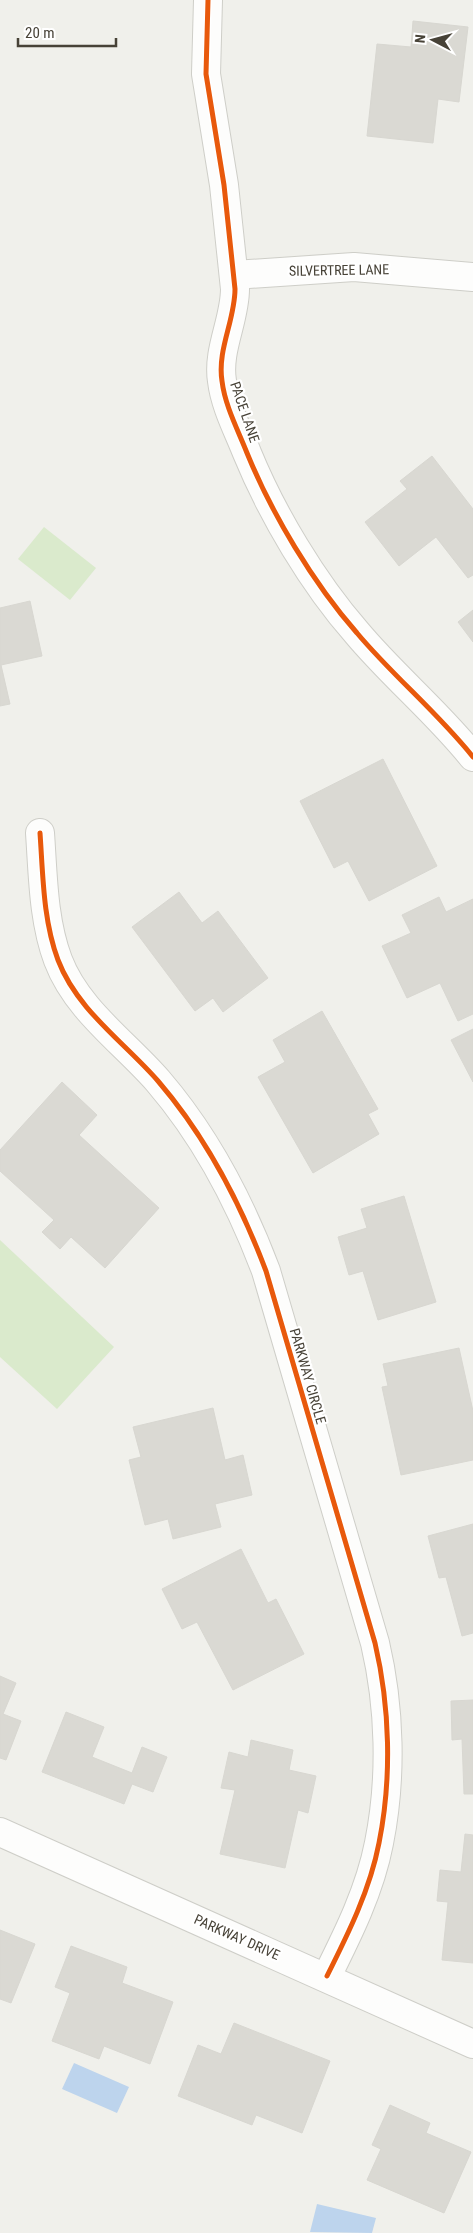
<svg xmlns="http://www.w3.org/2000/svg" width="473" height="2233" font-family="'Roboto Condensed',sans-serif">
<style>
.green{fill:#daeacc}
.water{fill:#bdd4ed}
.building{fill:#dad9d3;stroke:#d8d7d1}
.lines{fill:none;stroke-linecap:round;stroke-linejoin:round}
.street-casing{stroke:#cecec8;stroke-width:30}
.street{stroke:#fdfdfc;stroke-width:28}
.cycleway-casing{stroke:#fff;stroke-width:8}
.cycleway{stroke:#e8590c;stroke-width:5}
.labels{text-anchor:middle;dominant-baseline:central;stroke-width:4.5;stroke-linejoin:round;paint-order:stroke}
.street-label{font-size:14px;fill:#474237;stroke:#fff}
</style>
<rect width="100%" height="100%" fill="#f0f0eb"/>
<g class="green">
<polygon points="44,527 96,568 70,600 18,559"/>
<polygon points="0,1240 114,1347 57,1409 0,1357"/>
</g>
<g class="water">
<polygon points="74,2063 129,2087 117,2113 62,2089"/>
<polygon points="317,2204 376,2218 372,2233 310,2232"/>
</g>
<g class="building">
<polygon points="413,21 468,27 459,102 438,99 433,143 367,136 377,44 411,47"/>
<polygon points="432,456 473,509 473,575 468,578 436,537 399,566 365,522 407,489 400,481"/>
<polygon points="30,601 42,656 1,665 10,704 0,706 0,608"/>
<polygon points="473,610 473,642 458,622"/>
<polygon points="383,759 437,866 369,901 348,861 334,868 300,801"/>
<polygon points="179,892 202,923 218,911 268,978 223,1012 213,998 195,1011 132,927"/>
<polygon points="439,897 446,912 473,899 473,1014 458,1021 440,983 407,998 382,946 411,933 402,915"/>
<polygon points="322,1011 378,1109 368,1114 379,1134 313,1173 258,1077 285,1062 273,1040"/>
<polygon points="473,1029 473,1082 451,1040"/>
<polygon points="62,1082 97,1115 79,1135 159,1208 105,1268 71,1237 60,1249 42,1232 54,1220 0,1171 0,1150"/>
<polygon points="404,1196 436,1302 378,1320 363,1271 349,1275 338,1237 367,1228 361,1209"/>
<polygon points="459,1348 473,1411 473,1460 401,1475 382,1387 388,1386 383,1364"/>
<polygon points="213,1408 225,1460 243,1455 252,1495 215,1504 221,1527 173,1539 168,1519 145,1525 129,1460 141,1457 133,1427"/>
<polygon points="473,1524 473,1633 462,1636 446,1577 439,1578 428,1536"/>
<polygon points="241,1549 268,1603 276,1599 304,1654 233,1690 197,1622 182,1629 162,1589"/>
<polygon points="0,1676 16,1683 3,1714 21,1721 6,1760 0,1758"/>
<polygon points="473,1700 473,1794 464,1794 462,1739 452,1740 451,1701"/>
<polygon points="66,1712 104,1727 92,1757 132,1773 142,1747 167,1757 153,1792 132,1784 124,1804 42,1772"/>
<polygon points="251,1740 293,1750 289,1770 316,1776 308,1813 298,1810 285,1868 220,1854 235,1790 221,1788 229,1752 248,1757"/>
<polygon points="465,1834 473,1835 473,1963 442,1960 448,1902 437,1901 440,1870 461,1872"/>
<polygon points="0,1930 35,1944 11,2003 0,1999"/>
<polygon points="71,1946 127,1967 122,1983 173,2002 150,2064 104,2046 99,2059 52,2041 70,1993 55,1987"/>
<polygon points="234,2023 330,2061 302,2133 256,2115 252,2125 178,2096 198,2045 221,2054"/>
<polygon points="390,2105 430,2123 426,2133 471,2152 444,2213 367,2180 381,2149 372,2145"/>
</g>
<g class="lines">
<defs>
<g id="street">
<path d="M208,0L206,74L224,185L235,289C235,320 217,350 222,381C225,406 238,430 247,453C272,514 313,583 357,633C393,676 438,713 473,757"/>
<polyline points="234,275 354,267 473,277"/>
<path d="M40,833C43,875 43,920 58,960C77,1010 124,1042 158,1081C207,1138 240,1202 266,1271L375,1643C390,1707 392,1778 379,1843C370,1890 348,1934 327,1976"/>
<polyline points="0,1832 473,2044"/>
</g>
</defs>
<use href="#street" class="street-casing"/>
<use href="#street" class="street"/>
<defs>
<g id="cycleway">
<path d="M208,0L206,74L224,185L235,289C235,320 217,350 222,381C225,406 238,430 247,453C272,514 313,583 357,633C393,676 438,713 473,757"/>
<path d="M40,833C43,875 43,920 58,960C77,1010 124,1042 158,1081C207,1138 240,1202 266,1271L375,1643C390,1707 392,1778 379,1843C370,1890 348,1934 327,1976"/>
</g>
</defs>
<use href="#cycleway" class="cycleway-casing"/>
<use href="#cycleway" class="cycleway"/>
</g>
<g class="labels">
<g class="street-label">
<text transform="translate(339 270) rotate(-1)">SILVERTREE LANE</text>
<text transform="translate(245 412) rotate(71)">PACE LANE</text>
<text transform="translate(308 1376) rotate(74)">PARKWAY CIRCLE</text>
<text transform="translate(237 1937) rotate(24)">PARKWAY DRIVE</text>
</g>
</g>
<g transform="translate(433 40) rotate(276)" stroke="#ffffff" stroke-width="4" paint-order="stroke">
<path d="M0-4L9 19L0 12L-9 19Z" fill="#474237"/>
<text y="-8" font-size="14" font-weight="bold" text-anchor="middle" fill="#474237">N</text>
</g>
<path d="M18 38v8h98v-8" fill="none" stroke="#474237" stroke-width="2.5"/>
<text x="25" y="38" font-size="15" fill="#474237" stroke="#ffffff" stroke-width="4" paint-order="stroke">20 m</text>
</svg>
